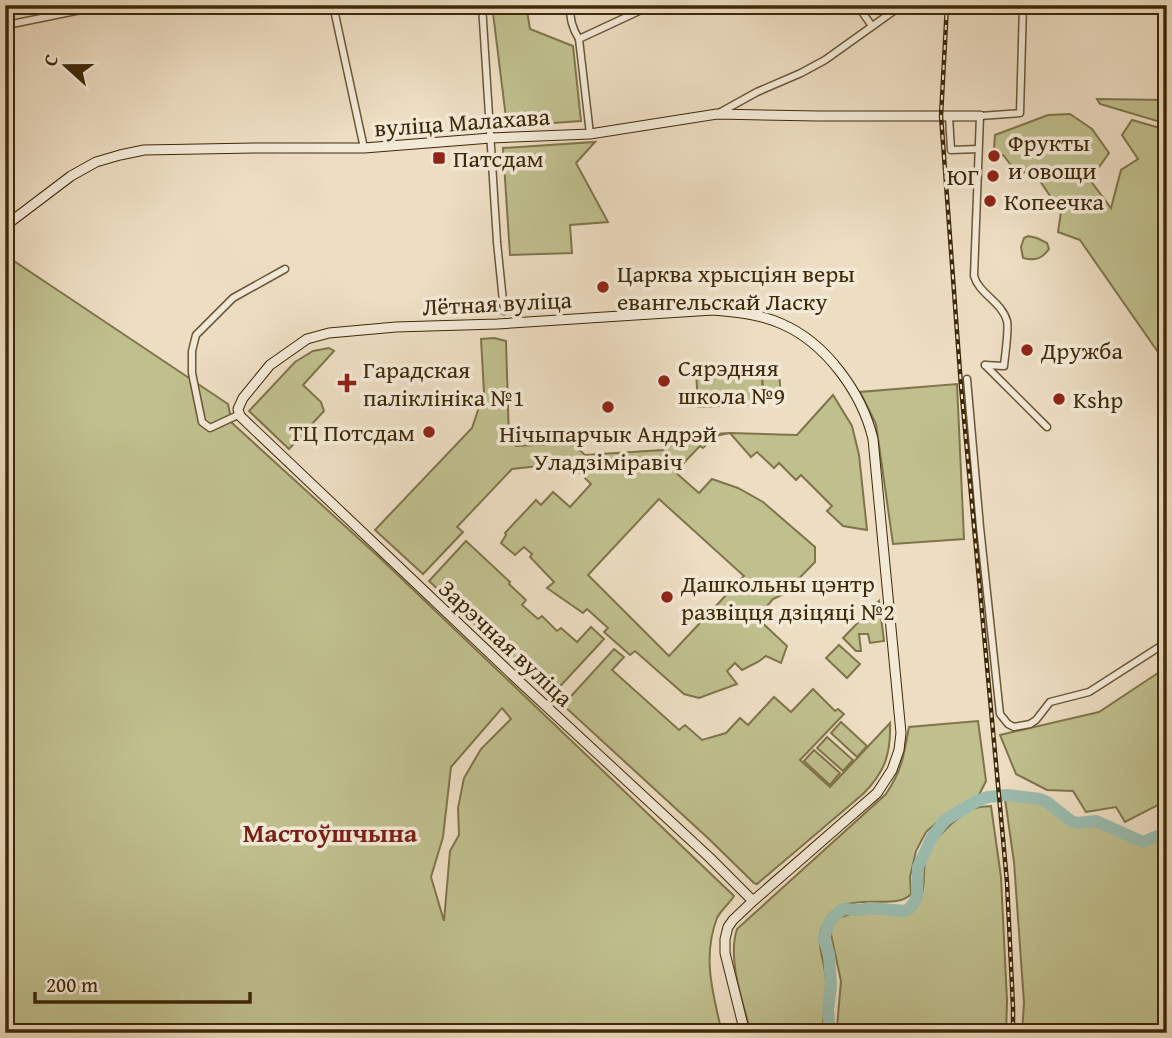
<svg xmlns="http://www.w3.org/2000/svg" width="1172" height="1038" font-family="'Gentium Book Plus',serif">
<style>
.green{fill:#c0bf8e;stroke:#7f744a;stroke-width:2;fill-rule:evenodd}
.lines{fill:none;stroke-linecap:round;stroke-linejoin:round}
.river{stroke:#9abcaf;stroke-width:12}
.street-casing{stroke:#6a5636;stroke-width:9}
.secondary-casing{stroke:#3e2907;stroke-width:11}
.street{stroke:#f3e9d7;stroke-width:6}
.secondary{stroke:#f3e9d7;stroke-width:9}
.rail-casing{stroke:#3e2907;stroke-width:4.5}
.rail{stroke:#f3e9d7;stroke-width:2;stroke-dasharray:5;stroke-linecap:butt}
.poi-dot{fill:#8f2418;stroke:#f3e9d7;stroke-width:2.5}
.labels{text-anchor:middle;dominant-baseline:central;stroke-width:7;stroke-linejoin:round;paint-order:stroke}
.street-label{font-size:24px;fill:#3e2907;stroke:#f3e9d7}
.poi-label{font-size:24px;fill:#3e2907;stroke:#f3e9d7;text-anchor:start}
.neighbourhood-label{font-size:26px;font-weight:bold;fill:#7a1f14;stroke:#f3e9d7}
</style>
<rect width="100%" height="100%" fill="#edddc2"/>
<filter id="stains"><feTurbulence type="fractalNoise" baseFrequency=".00286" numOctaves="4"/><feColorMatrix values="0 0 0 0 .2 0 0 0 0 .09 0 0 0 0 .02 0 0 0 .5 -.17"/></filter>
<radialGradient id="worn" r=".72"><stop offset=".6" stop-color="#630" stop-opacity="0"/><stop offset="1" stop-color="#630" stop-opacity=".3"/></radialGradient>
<g class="green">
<polygon points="492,5 547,5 527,11 530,29 573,46 581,121 507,126"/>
<polygon points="1097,99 1167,100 1167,124 1100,104"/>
<polygon points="1070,114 1092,129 1109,153 1090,180 1111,208 1121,170 1138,159 1122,135 1132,120 1167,130 1167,365 1080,240 1058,232 1061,212 1031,168 1019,176 1004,156 994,150 995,135 1048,115"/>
<polygon points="595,142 576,163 608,222 570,225 572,253 510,255 503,148"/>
<path d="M1028,236L1037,238L1047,243L1049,249C1042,259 1035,261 1023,258L1021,247L1024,238Z"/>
<path d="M5,255L228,404L232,423L380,558L734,896C729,904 721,910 717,918C702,957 713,994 722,1033H5ZM502,708L511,719L481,749L464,778L458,808L459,835L450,851L444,921L431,877L443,837L451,767Z"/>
<path d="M494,338L506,341L509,439L516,446L572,443L585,455L663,450L675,436L730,433L797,435L833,395L852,426L859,455L867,530L843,526L827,511L832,506L801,475L796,480L779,463L774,468L757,452L751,457L730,433L715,436L703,448L700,446L675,472L699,493L712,479L738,488L763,502L815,547V562L784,594L773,599L757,618L787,646L781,663L766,656L758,662L742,670L735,663L727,671L737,684L699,698L684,694L635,651L630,655L604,632L608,628L587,609L583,613L547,588L554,582L530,557L532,554L524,547L515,555L501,543L506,535L505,533L536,500L541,505L553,492L570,507L591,484L581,474L555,458L548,465L512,469L457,527L463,532L423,574L375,530L472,428L484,392L481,339ZM659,499L744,576L669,656L588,575Z"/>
<polygon points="329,348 334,351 303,385 321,402 324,411 289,449 249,411 295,362 313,351"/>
<polygon points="762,367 762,373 779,372 781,398 764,399 762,375 763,404 698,407 696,370"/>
<polygon points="957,384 964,539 893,544 876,424 860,392"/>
<polygon points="466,541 510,582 509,584 526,600 522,605 538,619 542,616 557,631 561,628 577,642 591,627 604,639 551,696 429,581"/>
<polygon points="879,601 884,641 870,643 868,634 859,634 861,651 856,651 843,638"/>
<polygon points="839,645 860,664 847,678 826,658"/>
<path d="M614,649L624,657L612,670L679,730L685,725L702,740L726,733L740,718L748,725L774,697L791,712L813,689L835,711L838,709L844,714L800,760L830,787L890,723C891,754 885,772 863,794L757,884L754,883L709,839L563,705Z"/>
<polygon points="1167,667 1167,751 1161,757 1160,804 1125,822 1116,807 1086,812 1073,791 1047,790 1016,774 1000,735 1099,712"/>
<path d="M978,721L986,781L979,795L946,814L926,832L916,851L910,877L911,894C893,914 844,884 823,925C814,942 827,966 826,984C826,999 824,1014 822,1028L819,1033H751C743,1002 727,960 737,929L886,794C902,770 904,755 909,727Z"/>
<polygon points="841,722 867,746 857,757 831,733"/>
<polygon points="827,737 853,760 843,771 817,748"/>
<polygon points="814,750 840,773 830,785 804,761"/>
<polygon points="1005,799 1040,801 1058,815 1073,822 1094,822 1112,828 1132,840 1141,844 1167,835 1167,1033 1022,1033 1024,1003 1014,862"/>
<path d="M991,806L1001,877L1007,1001L1006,1033H834L837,1027L841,981L830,930L838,918L860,911L886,914L907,913C912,908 918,902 921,896C926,885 922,870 926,858C930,841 962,810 980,807C983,806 987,807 991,806Z"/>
</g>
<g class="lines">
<polyline class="river" points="828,1033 829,1023 828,1009 831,987 829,954 824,939 828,925 832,918 843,909 861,910 869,908 904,911 909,909 915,901 917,895 918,867 932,837 945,820 977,801 988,797 1007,795 1040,799 1047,802 1071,821 1078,823 1096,821 1143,842 1167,832"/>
<defs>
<g id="street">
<polyline points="333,5 364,148"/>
<polyline points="482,5 497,242 504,311"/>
<path d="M570,5C570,19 572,28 579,39L590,134"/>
<polyline points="857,5 872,26"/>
<polyline points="5,21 7,25 105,5"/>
<polyline points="579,39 652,5"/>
<polyline points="719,113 757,92 801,73 825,60 902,5"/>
<polyline points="949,116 951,150 978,149"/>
<path d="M985,365L1004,366C1005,355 1009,330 1007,321C1002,302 979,294 974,276L980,116L1020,113L1023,5"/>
<polyline points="985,365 1047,427"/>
<polyline points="967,379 980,527 1000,714 1008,724 1014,727 1030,724 1036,720 1050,702 1089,692 1167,642"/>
<polyline points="240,414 210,428 202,422 192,373 192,351 196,335 233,298 285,269"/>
</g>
<g id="secondary">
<polyline points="5,226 71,176 96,162 120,155 144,150 254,148 364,148 491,138 590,134 717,114 818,116 980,116"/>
<path d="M745,1033L725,953V939L728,927L733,920L753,901L877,793L892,770L899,750L901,733L873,439C862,393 826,343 782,324C760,314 737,312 713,310L497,324L396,327L329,333L307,339L270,365L243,398L238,409L240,416L519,681L709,857L753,901"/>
</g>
</defs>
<use href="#street" class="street-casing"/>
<use href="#secondary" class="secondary-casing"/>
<use href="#street" class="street"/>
<use href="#secondary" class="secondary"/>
<defs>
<polyline id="rail" points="947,5 941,116 961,386 1007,882 1013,1007 1013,1033"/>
</defs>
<use href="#rail" class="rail-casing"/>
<use href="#rail" class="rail"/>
</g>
<g class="poi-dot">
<circle cx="994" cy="156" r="7"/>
<rect x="432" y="151" width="14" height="14" rx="3.5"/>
<circle cx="993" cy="176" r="7"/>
<circle cx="990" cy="201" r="7"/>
<circle cx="603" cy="287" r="7"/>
<circle cx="1027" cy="350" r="7"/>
<circle cx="664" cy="381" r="7"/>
<path d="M343.5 372.5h7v7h7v7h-7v7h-7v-7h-7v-7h7z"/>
<circle cx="1059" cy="399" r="7"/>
<circle cx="608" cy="407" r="7"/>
<circle cx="429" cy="432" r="7"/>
<circle cx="667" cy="597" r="7"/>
</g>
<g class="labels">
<g class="street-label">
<text transform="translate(462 122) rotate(-4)">вуліца Малахава</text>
<text transform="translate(497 303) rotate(-3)">Лётная вуліца</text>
<text transform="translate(506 643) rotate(43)">Зарэчная вуліца</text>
</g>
<g class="poi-label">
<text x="1008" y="142">Фрукты<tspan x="1008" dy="28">и овощи</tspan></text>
<text x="453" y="158">Патсдам</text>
<text x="979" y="176" text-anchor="end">ЮГ</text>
<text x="1004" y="201">Копеечка</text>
<text x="617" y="273">Царква хрысціян веры<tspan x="617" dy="28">евангельскай Ласку</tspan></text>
<text x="1041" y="350">Дружба</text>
<text x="678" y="367">Сярэдняя<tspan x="678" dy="28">школа №9</tspan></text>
<text x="363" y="369">Гарадская<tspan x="363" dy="28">паліклініка №1</tspan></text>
<text x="1073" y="399">Kshp</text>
<text x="415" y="432" text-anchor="end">ТЦ Потсдам</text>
<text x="608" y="433" text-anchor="middle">Нічыпарчык Андрэй<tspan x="608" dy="28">Уладзіміравіч</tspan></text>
<text x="681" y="583">Дашкольны цэнтр<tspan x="681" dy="28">развіцця дзіцяці №2</tspan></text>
</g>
<g class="neighbourhood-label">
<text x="330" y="832">Мастоўшчына</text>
</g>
</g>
<rect width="1172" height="1038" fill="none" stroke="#edddc2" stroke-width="28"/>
<rect x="7" y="7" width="1158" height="1024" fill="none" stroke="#3e2907" stroke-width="3.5"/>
<rect x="14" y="14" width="1144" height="1010" fill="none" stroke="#3e2907" stroke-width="2"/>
<g transform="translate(66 66) rotate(291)" stroke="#f3e9d7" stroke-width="5" paint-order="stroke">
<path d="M0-5L12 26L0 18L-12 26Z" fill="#3e2907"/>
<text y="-10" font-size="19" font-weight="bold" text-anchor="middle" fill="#3e2907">С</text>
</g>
<path d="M35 992v10h215v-10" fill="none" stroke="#3e2907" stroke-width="3.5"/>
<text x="46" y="992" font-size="21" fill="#3e2907" stroke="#f3e9d7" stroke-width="5" paint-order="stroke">200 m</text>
<rect width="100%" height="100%" filter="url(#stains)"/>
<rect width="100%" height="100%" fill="url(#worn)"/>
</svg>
